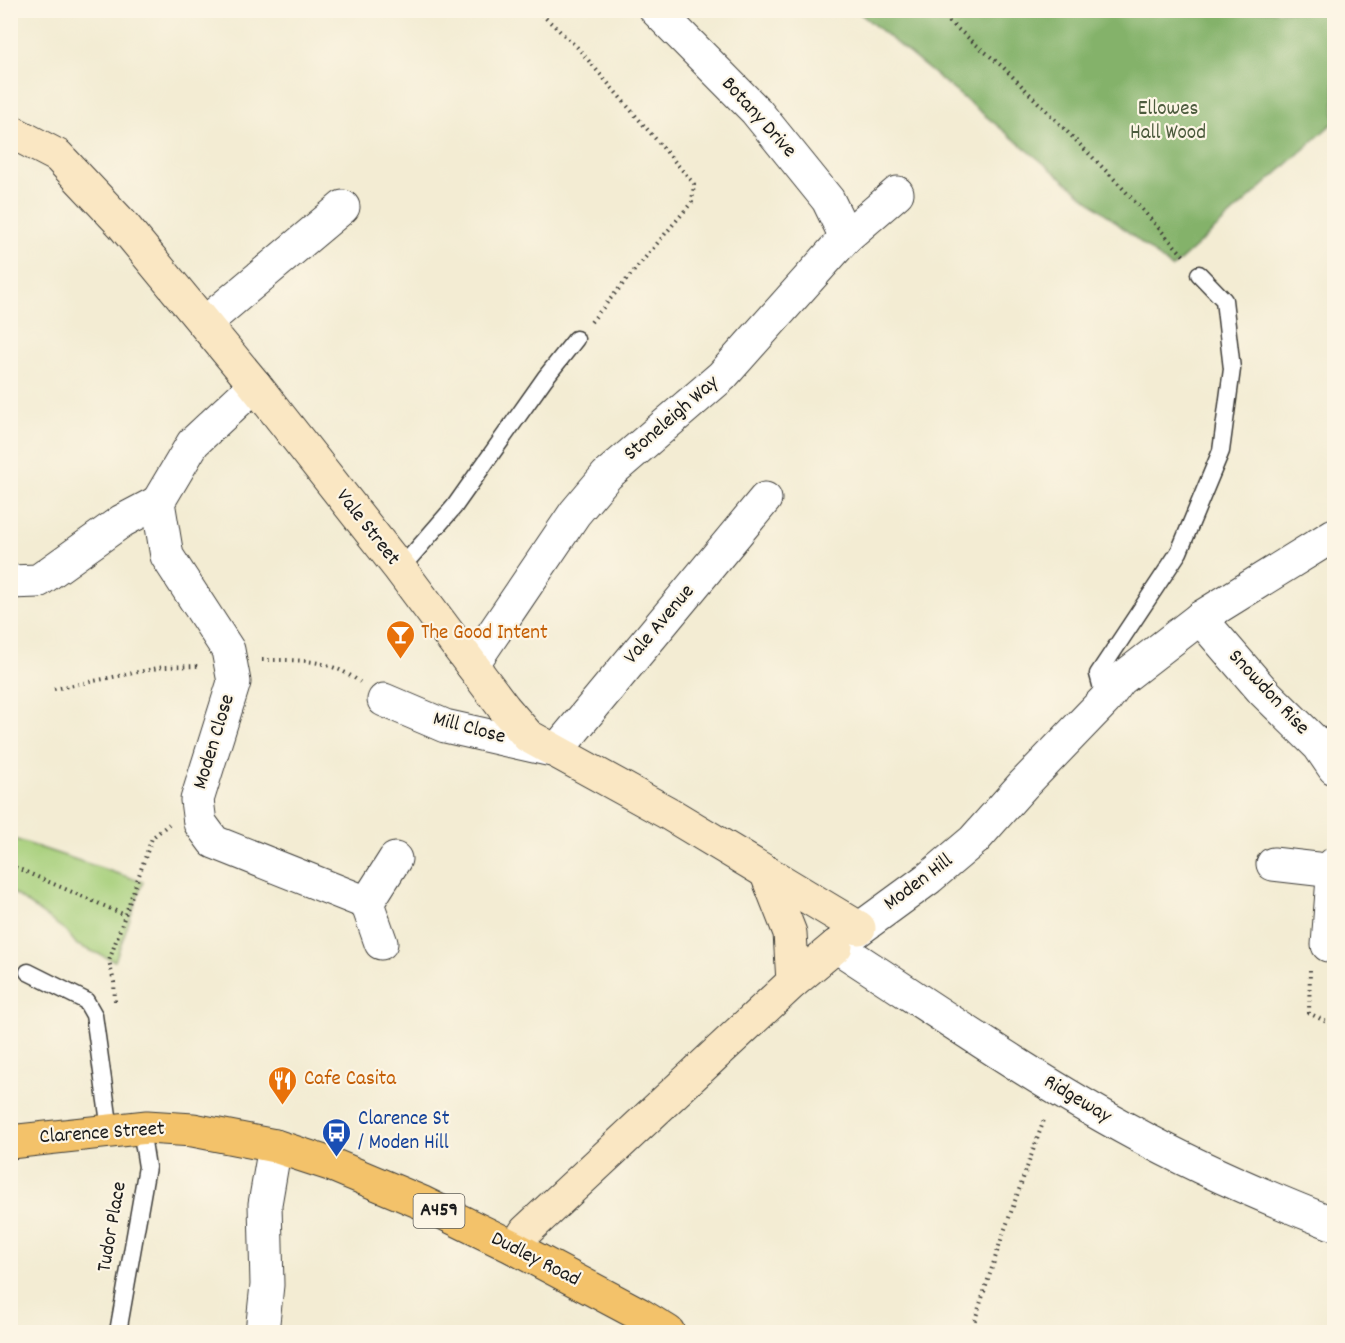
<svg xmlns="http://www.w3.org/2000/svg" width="1345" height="1343" font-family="Dekko,sans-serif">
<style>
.green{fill:#a6cf7a;stroke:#61764b;stroke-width:1.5}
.forest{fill:#84b26a;stroke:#506743;stroke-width:1.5}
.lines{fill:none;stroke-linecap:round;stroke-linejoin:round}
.lane-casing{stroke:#3c3b37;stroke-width:19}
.street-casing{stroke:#3c3b37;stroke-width:35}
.secondary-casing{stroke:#3c3b37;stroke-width:35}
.primary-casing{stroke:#3c3b37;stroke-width:35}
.path{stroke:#3c3b37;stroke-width:4;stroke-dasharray:1.5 4.5;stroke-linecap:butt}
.lane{stroke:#fff;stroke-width:16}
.street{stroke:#fff;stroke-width:33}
.secondary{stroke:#fae7c3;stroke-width:33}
.primary{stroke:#f3c26a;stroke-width:33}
.labels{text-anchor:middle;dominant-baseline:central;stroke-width:4.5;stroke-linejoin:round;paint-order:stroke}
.shield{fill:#fcf5e5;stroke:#5f5d58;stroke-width:1.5}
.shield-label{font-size:20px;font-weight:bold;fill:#1c1c1c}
.park-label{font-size:21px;fill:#4c5b3d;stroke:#fcf5e5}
.street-label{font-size:21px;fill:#1c1c1c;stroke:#fcf5e5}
.food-label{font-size:21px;fill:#c56008;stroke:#fcf5e5;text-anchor:start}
.transit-label{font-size:21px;fill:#164399;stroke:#fcf5e5;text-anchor:start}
</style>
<rect width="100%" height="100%" fill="#fcf5e5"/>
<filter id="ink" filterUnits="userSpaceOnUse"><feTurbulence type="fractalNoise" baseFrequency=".0167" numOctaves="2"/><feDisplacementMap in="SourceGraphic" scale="12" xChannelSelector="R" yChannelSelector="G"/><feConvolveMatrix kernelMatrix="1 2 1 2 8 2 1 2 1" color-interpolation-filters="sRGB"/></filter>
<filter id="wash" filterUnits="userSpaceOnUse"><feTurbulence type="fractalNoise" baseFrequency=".008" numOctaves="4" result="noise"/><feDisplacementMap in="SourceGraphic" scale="24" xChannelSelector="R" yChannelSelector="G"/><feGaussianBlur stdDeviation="1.35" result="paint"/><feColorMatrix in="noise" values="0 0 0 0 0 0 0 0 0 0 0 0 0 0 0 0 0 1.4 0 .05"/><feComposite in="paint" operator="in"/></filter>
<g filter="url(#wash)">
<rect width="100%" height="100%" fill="#f3ecd3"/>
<polygon class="green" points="11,838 143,882 115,961 77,945 66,931 11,891"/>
<polygon class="forest" points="857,11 1320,11 1334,34 1334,122 1172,268"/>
</g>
<g filter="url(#ink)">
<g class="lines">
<defs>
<g id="lane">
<polyline points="400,569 454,507 545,378 576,339"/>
<polyline points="1105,700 1098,674 1179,552 1221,451 1232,369 1224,300 1199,274"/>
<polyline points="28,972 86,1001 94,1015 110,1130"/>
<polyline points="118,1332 147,1167 141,1129"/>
</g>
<g id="street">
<polyline points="656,10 756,111 828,200 846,237"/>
<polyline points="205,323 343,207"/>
<polyline points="255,385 193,443 158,502 167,556 228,650 234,682 197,800 200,823 214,842 367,903"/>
<path d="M1334,535L1200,618L1120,680L1105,700L1023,785L974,840L929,878L836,946C934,1009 1030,1077 1132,1132C1197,1168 1265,1197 1334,1224"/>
<polyline points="10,582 38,581 122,521 158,502"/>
<polyline points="1200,618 1263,691 1319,746 1334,768"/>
<polyline points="472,665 575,513 607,475 722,376 846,237 897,193"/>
<polyline points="384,700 445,726 556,751 765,499"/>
<polyline points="1273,864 1334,871"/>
<polyline points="381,943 367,903 395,859"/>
<polyline points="1328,945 1334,864"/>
<polyline points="262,1332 267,1285 265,1204 275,1146"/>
</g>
<g id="secondary">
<polyline points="10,131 58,156 123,225 255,385 400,569 504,708 528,736 668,813 859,928"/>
<polyline points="766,872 790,933 793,982"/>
<polyline points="515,1248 526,1231 793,982 836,946"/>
</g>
<polyline id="primary" points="10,1142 147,1127 193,1130 275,1146 330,1164 423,1203 515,1248 639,1314 668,1332"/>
</defs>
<use href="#lane" class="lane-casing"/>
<use href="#street" class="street-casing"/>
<use href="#secondary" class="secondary-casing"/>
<use href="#primary" class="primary-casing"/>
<g class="path">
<polyline points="537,10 577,47 694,184 692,202 591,322"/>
<polyline points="935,10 1003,67 1117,182 1184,256"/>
<path d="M262,660C301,660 327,658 360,682"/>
<polyline points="54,689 163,667 198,666"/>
<polyline points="10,865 125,915"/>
<polyline points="1310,970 1309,1013 1334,1026"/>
<polyline points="115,1001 114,982 109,961 152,838 169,824"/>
<polyline points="971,1332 1000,1243 1045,1117"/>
</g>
<use href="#lane" class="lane"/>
<use href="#street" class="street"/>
<use href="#secondary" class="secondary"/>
<use href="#primary" class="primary"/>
</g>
</g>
<defs>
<symbol id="bar-pin" viewBox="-11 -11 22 30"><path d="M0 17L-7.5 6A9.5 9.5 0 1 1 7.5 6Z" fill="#e8710a" stroke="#fcf5e5"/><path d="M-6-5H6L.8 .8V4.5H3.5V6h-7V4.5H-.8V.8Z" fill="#fff"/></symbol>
<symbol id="restaurant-pin" viewBox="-11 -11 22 30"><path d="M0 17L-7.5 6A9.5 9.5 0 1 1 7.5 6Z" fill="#e8710a" stroke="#fcf5e5"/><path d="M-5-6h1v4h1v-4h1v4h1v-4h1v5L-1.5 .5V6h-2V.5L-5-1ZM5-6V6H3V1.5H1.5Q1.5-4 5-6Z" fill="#fff"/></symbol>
<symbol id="bus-pin" viewBox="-11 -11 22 30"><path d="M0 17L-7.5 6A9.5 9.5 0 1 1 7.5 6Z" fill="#1a4fb4" stroke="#fcf5e5"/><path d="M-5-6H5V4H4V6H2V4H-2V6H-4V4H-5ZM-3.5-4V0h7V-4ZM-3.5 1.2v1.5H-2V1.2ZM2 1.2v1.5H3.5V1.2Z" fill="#fff"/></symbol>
</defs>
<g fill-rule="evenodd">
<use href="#bar-pin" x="384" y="618" width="33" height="45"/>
<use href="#restaurant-pin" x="266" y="1064" width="33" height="45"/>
<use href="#bus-pin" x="320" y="1116" width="33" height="45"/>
</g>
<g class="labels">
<rect class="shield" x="413.5" y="1194" width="51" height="34" rx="4.5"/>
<g class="shield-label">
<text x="439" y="1211">A459</text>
</g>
<g class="park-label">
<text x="1168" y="110">Ellowes<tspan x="1168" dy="24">Hall Wood</tspan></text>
</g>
<g class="street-label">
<text transform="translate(758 118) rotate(48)">Botany Drive</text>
<text transform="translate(672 419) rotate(-41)">Stoneleigh Way</text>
<text transform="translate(367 528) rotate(52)">Vale Street</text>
<text transform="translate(660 625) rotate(-50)">Vale Avenue</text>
<text transform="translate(1268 693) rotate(47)">Snowdon Rise</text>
<text transform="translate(469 729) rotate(15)">Mill Close</text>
<text transform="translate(215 742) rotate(-73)">Moden Close</text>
<text transform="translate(919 883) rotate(-37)">Moden Hill</text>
<text transform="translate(1077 1100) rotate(31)">Ridgeway</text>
<text transform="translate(102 1134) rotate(-4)">Clarence Street</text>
<text transform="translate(113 1227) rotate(-80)">Tudor Place</text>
<text transform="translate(535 1260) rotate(27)">Dudley Road</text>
</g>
<g class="food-label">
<text x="421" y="634">The Good Intent</text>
<text x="304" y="1080">Cafe Casita</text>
</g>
<g class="transit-label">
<text x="358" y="1120">Clarence St<tspan x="358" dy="24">/ Moden Hill</tspan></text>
</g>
</g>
<rect width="1345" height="1343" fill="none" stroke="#fcf5e5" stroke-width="36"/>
</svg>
